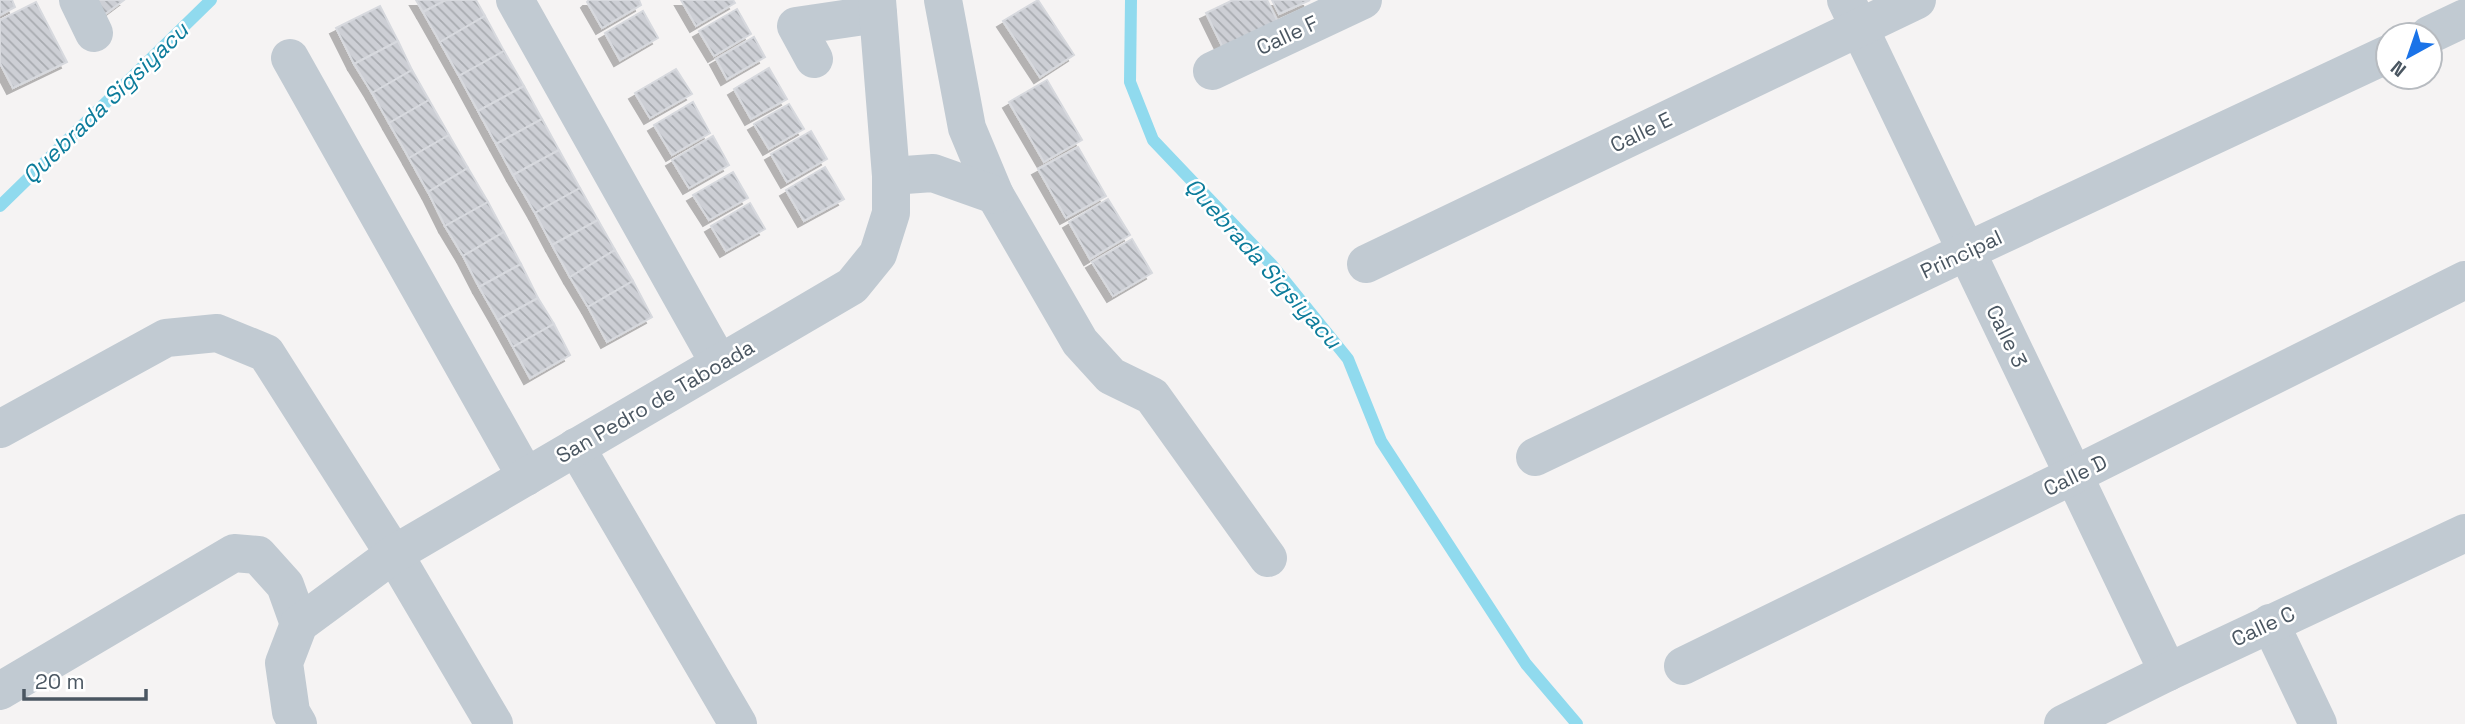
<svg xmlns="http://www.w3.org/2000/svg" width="2465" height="724" font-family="'Space Grotesk',sans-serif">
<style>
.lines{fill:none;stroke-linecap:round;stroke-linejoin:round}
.stream{stroke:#90daee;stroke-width:12}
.building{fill:url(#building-back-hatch);stroke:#d7d9de;stroke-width:2;filter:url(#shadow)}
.street{stroke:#c1cad2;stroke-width:38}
.labels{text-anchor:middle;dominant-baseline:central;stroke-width:5;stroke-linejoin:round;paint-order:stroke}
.street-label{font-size:21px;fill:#4a5661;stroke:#fff}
.water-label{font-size:23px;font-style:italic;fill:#0c7c9b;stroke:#fff}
</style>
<defs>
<pattern id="building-back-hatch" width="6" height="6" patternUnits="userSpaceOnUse" patternTransform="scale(1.75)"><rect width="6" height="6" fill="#cdcfd5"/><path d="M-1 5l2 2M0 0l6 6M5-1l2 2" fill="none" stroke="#a8abb0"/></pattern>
<filter id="shadow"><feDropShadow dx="-6" dy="6" stdDeviation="0" flood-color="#0004"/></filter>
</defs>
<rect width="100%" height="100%" fill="#f5f3f3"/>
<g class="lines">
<g class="stream">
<polyline points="1131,0 1130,82 1153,140 1272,265 1348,359 1381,441 1526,664 1577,724"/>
<polyline points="0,206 211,0"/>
</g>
</g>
<g class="building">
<polygon points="0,0 12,0 15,7 0,15"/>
<polygon points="91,0 124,0 100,18"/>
<polygon points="416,0 446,0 423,12"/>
<polygon points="446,0 476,0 485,16 440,42 423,12"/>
<polygon points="589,0 639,0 641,5 602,28 587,2"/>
<polygon points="681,0 733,0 735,3 696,26"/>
<polygon points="1038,0 1074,55 1040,77 1003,21"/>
<polygon points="1233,0 1267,0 1282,30 1227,56 1206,13"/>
<polygon points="1272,0 1310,0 1279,14"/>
<polygon points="36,2 67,62 13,88 0,63 0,20"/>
<polygon points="380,6 398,41 354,64 336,28"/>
<polygon points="737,9 751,34 714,56 699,31"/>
<polygon points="643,11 658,38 620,60 605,33"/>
<polygon points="485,16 504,51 459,76 440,42"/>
<polygon points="754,37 765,57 727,79 716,59"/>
<polygon points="398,41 412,70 372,93 354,64"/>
<polygon points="504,51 524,86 478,111 459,76"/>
<polygon points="769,68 787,99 751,119 734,89"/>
<polygon points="676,69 692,94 650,118 635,93"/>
<polygon points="412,70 429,100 389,123 372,93"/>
<polygon points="1047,80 1082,140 1044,162 1009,102"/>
<polygon points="524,86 542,119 496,144 478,111"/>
<polygon points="429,100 449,135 409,158 389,123"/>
<polygon points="693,102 710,133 672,155 654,125"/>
<polygon points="789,104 804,129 769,149 754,124"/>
<polygon points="542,119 559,150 513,175 496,144"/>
<polygon points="811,131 827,159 787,182 771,154"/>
<polygon points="449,135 468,168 428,192 409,158"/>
<polygon points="713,136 729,165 689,188 672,160"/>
<polygon points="1078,147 1106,196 1066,218 1038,169"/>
<polygon points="559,150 580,188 535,213 513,175"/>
<polygon points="825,167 844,199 804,221 786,190"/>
<polygon points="468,168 488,202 445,226 428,192"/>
<polygon points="733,172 748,198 709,220 693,195"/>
<polygon points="580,188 598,220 552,245 535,213"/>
<polygon points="1108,199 1130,235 1090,259 1069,222"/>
<polygon points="488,202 504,232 463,256 445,226"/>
<polygon points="750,203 765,229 726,251 711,226"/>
<polygon points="598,220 615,250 570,277 552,245"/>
<polygon points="504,232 521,264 479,287 463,256"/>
<polygon points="1132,239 1152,273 1113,296 1092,262"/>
<polygon points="615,250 633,281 588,307 570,277"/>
<polygon points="521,264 538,298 498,320 479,287"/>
<polygon points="633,281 652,317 607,342 588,307"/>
<polygon points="538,298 554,324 513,347 498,320"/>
<polygon points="554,324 570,355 530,378 513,347"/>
</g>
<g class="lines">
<g class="street">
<polyline points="78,0 94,33"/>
<polyline points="515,0 719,363"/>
<polyline points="943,0 967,128 995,195 1080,342 1111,376 1152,396 1268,558"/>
<polyline points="1846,0 2168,672"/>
<polyline points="2429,35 2465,18"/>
<polyline points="290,58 526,477"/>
<polyline points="814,59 796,26 878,14"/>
<polyline points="1212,71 1363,0"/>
<polyline points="891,176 933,173 995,195"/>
<polyline points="1366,264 1917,0"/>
<polyline points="0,429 166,338 217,333 266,353 394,554 494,724"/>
<polyline points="576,447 738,724"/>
<polyline points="1535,457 1967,251 2388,54"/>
<polyline points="2270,623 2318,724"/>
<polyline points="1683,666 2074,475 2465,280"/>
<polyline points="0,691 234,553 258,555 285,585 299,624"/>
<polyline points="298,724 291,712 284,663 299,624 394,554 852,286 878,254 891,213 891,176 877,0"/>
<polyline points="2063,724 2168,672 2465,533"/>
</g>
</g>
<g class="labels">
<g class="street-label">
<text transform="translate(1287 35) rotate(-25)">Calle F</text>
<text transform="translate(1641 132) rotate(-26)">Calle E</text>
<text transform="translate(1961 254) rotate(-25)">Principal</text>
<text transform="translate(2007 336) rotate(64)">Calle 3</text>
<text transform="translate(655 401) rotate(-30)">San Pedro de Taboada</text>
<text transform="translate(2075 475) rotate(-26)">Calle D</text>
<text transform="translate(2263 626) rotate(-25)">Calle C</text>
</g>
<g class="water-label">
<text transform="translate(105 103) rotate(-44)">Quebrada Sigsiyacu</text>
<text transform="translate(1263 263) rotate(48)">Quebrada Sigsiyacu</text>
</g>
</g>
<g transform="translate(2409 56) rotate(220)"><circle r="33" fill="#ffffff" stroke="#b7bbc0" stroke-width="2"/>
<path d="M0-5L12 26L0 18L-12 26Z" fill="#1a73e8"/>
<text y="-10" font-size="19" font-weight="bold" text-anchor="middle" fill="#4a5661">N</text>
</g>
<path d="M24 689v10h122v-10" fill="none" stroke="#4a5661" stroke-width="3.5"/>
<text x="35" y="689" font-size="21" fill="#4a5661" stroke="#ffffff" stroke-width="5" paint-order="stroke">20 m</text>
</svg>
